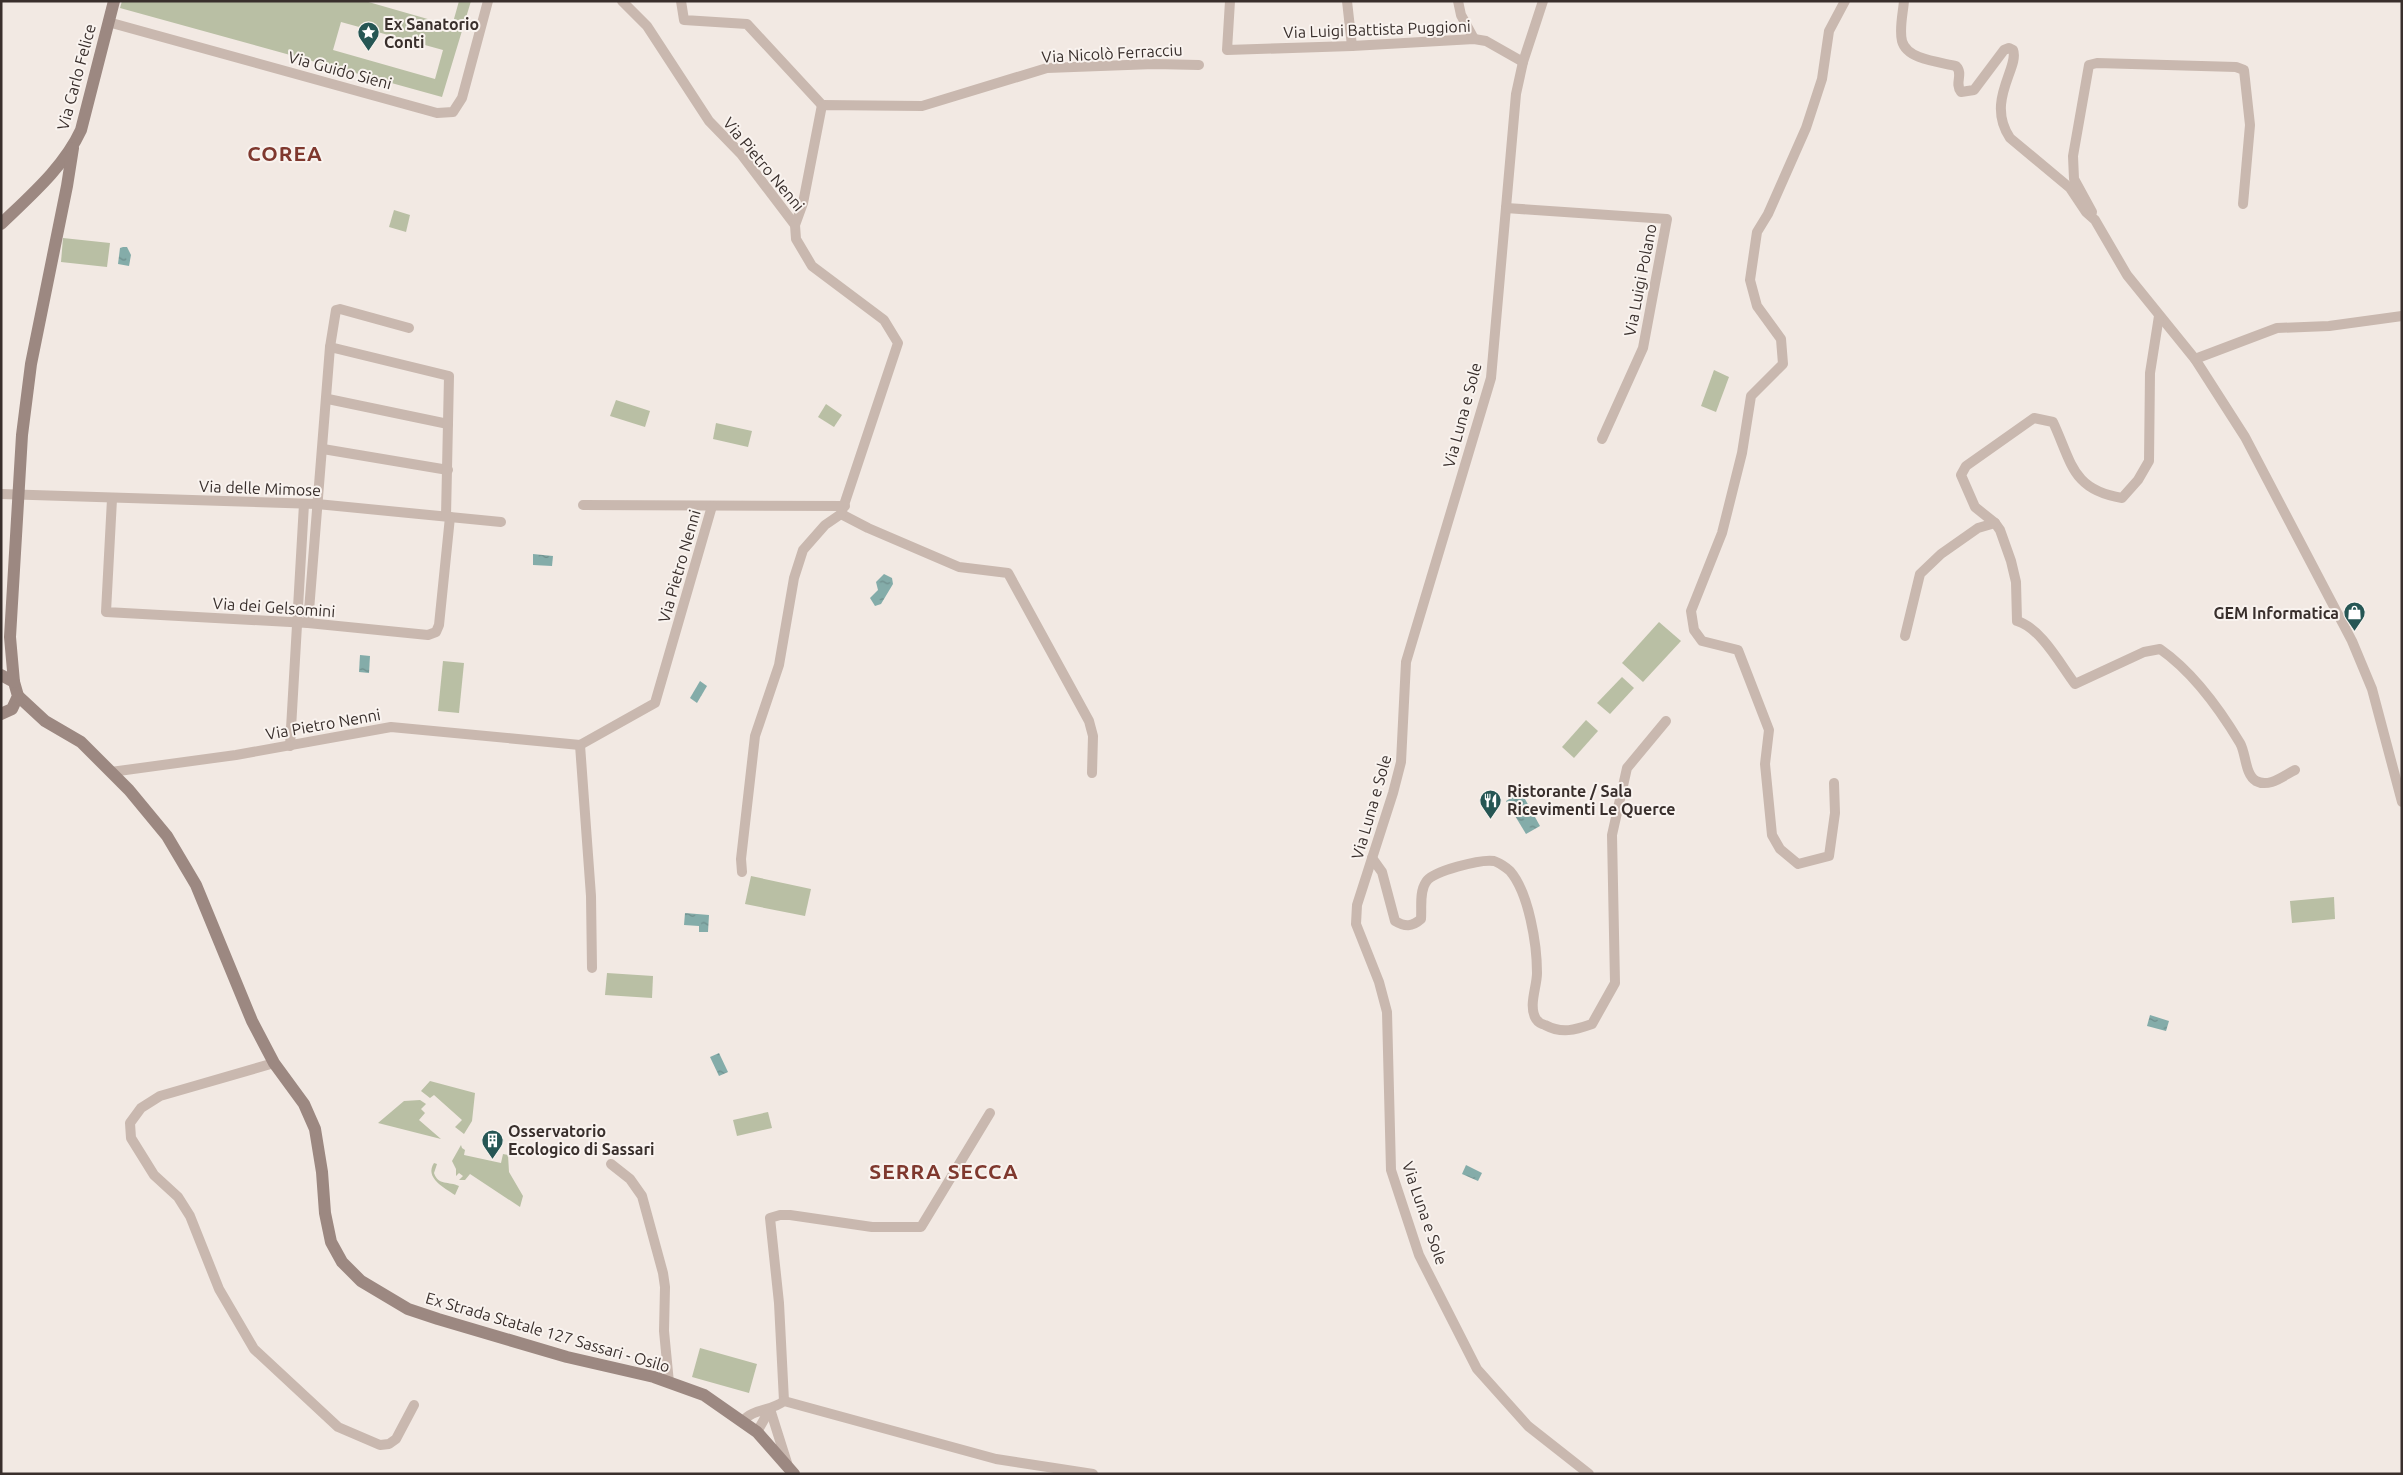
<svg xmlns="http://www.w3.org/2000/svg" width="2403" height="1475" font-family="Ubuntu,sans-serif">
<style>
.grass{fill:#b9bfa4;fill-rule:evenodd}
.water{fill:url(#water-ripples)}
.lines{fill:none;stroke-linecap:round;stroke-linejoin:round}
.street{stroke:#c9b8af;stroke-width:10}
.secondary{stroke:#9c8881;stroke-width:12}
.labels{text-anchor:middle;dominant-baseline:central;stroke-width:4;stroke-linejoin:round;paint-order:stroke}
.poi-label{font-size:16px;font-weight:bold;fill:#392f2c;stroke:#f9f3ef;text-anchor:start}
.street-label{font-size:16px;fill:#392f2c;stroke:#f9f3ef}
.district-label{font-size:21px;font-weight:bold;letter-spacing:1px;fill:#7f382e;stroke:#f9f3ef}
</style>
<defs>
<pattern id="water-ripples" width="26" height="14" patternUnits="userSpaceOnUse" patternTransform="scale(1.25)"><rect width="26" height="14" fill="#84aca9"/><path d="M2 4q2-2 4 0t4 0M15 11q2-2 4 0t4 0" fill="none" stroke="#6d8c8a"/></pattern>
</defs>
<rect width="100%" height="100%" fill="#f2e9e3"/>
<g class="grass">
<path d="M122,1H365L452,26L459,1H471L442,97L120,8ZM341,22L443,50L435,79L333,50Z"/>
<polygon points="394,210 410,215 406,232 389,227"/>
<polygon points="63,238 110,243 107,267 61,262"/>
<polygon points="1714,370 1729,377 1716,412 1701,406"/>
<polygon points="616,400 650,411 645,427 610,416"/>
<polygon points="826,404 842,415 834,427 818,417"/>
<polygon points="716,423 752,431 748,447 713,439"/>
<polygon points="1659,622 1681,641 1643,682 1622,663"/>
<polygon points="443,661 464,663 459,713 438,711"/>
<polygon points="1622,677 1634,688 1610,714 1597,703"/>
<polygon points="1586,720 1598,731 1574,758 1562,747"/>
<polygon points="751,876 811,889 805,916 745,904"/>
<polygon points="2334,897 2335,919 2292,923 2290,901"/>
<polygon points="607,973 653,976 652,998 605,995"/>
<polygon points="430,1081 475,1093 472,1121 464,1134 455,1127 462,1120 434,1095 430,1098 421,1091"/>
<polygon points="420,1100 426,1104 421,1109 425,1113 419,1120 441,1139 378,1123 404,1101"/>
<polygon points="768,1112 772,1128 737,1136 733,1120"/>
<polygon points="461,1145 462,1148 465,1150 464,1155 501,1163 503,1154 508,1155 509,1172 523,1196 520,1207 470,1174 465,1180 459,1180 463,1176 459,1173 456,1176 456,1169 452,1161"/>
<path d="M434,1163L437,1164L434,1173C438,1186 449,1181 459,1186L455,1195C445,1188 424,1178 434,1163Z"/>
<polygon points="700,1348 757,1364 749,1393 692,1377"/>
</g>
<g class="water">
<polygon points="123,247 127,247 131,255 129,266 118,264 120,248"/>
<polygon points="533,554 553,556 552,566 533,565"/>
<polygon points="884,574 892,578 893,584 881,604 875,606 870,598 878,590 876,582"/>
<polygon points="360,655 370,656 369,673 359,672"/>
<polygon points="700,681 707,686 697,703 690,698"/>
<polygon points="1521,792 1540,826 1526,834 1506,801"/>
<polygon points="685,913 709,915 708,932 699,932 699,926 684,925"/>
<polygon points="2150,1015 2169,1021 2166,1031 2147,1026"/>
<polygon points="719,1053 728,1072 719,1076 710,1057"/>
<polygon points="1466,1165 1482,1173 1478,1181 1462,1174"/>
</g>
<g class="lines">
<g class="street">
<polyline points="622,1 647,26 709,121 741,154 795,225 796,239 812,266 884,320 898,343 841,514 868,528 959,567 1008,573 1089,721 1093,736 1092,773"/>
<polyline points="681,1 684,20 747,24 822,105"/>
<polyline points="1230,1 1227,50 1352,46 1474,39 1486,41 1523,62"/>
<polyline points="1347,1 1352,46"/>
<polyline points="1458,1 1461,15 1474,39"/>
<polyline points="1543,1 1523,62 1516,94 1491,378 1406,662 1401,762 1393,793 1357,905 1356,924 1379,982 1387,1012 1391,1170 1419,1255 1477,1369 1528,1426 1589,1474"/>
<path d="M1904,1C1903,13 1899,29 1902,41C1907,60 1940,62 1956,66C1964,74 1954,83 1961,92L1974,90L2004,50L2009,48L2013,50C2020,67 1985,101 2010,138L2070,188L2086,212L2095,220L2127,275L2195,359L2245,437L2352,641L2372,689L2402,802"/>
<polyline points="108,22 437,113 453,112 462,98 488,1"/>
<polyline points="1506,208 1667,219 1643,348 1602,439"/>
<polyline points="2092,212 2074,179 2073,156 2089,65 2097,63 2236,67 2244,70 2250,125 2243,204"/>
<polyline points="795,225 803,203 822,105 922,106 1047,68 1154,64 1199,65"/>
<path d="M2159,316L2150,373L2149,461L2138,480L2122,498C2072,490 2072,463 2053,422L2034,418L1966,466L1961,475L1975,507L1995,523L2000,530L2011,561L2016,582L2017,621C2041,628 2060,664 2075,684L2144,652L2160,649C2193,672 2219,708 2240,743C2246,753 2245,775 2256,781C2269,788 2283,776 2295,770"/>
<polyline points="330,347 336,310 340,309 409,328"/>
<polyline points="2195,359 2277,328 2329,326 2402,316"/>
<polyline points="328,399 448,424"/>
<polyline points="323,449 448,470"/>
<polyline points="1,494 317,504 501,522"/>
<polyline points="112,499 106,612 308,623 428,635 436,632 439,625 450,517"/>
<polyline points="583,505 845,506"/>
<polyline points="308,623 330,347 449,376 446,516"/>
<polyline points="1905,636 1920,574 1941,554 1978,528 1995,523"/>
<polyline points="580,745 591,896 592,968"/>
<polyline points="290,746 304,504"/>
<polyline points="111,772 236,755 391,727 580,745 655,703 712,506"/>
<polyline points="1834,783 1835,813 1829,856 1798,864 1780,849 1772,835 1765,764 1769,730 1738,650 1702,641 1694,630 1691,611 1722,533 1742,453 1751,396 1783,364 1781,339 1757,306 1750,280 1757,232 1768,214 1806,128 1822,79 1829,31 1845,1"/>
<path d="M1372,858L1382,872L1395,921C1405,927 1412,927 1421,919C1422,908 1419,892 1426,882C1432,871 1481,859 1494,861C1498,862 1507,868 1510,871C1529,893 1537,945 1537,973C1537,987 1528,1006 1536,1019C1538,1022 1541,1024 1545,1025C1562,1034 1575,1030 1592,1024L1615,983L1612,835L1627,768L1666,721"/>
<polyline points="742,872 741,859 755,736 779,665 794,578 803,550 825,525 841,514"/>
<polyline points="274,1063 160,1096 141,1108 130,1123 131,1138 154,1175 178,1197 190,1216 219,1289 254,1349 338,1427 380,1445 389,1444 396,1439 414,1405"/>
<polyline points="611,1164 630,1179 642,1196 663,1273 665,1287 664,1331 669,1383"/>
<polyline points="784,1401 779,1303 770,1218 780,1215 790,1215 872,1227 921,1227 990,1113"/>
<polyline points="770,1409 788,1466"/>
<path d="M743,1421C752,1409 772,1411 784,1401L996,1459L1093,1474"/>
<polyline points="757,1432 770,1409"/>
</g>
<g class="secondary">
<path d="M1,224C30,196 64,167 81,130L114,1"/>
<polyline points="1,675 14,682 18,696 12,709 1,714"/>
<polyline points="14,682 10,637 22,435 31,364 67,186 73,148"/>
<polyline points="18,696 45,721 81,742 129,790 167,836 196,885 252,1021 274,1063 304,1104 315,1129 322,1172 325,1213 331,1242 342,1262 361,1281 408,1309 438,1319 567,1357 654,1377 704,1395 757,1432 794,1474"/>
</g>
</g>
<defs>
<symbol id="sight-pin" viewBox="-11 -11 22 30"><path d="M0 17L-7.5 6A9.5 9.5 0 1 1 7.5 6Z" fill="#265654" stroke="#f9f3ef"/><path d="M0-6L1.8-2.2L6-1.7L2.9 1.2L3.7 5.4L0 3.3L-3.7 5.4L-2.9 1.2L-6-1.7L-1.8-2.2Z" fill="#fff"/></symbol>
<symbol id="shop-pin" viewBox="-11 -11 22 30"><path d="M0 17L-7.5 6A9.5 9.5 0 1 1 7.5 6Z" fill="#265654" stroke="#f9f3ef"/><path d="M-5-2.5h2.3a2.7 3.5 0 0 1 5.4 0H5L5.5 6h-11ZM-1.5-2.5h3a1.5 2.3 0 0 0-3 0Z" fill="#fff"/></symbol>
<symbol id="restaurant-pin" viewBox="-11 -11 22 30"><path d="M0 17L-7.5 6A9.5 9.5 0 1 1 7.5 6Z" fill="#265654" stroke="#f9f3ef"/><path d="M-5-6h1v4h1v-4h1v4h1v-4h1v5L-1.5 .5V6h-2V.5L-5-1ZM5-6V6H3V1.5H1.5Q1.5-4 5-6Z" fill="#fff"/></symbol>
<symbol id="building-pin" viewBox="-11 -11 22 30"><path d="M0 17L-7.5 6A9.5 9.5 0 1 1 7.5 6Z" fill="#265654" stroke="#f9f3ef"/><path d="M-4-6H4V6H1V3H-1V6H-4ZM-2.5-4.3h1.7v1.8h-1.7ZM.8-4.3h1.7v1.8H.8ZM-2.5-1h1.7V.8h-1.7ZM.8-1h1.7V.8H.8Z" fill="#fff"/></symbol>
</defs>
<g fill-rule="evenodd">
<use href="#sight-pin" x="356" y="20" width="25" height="34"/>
<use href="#shop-pin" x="2342" y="600" width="25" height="34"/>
<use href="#restaurant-pin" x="1478" y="788" width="25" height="34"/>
<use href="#building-pin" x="480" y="1128" width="25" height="34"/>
</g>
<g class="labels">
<g class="poi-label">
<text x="384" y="24">Ex Sanatorio<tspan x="384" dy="18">Conti</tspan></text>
<text x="2339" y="613" text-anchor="end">GEM Informatica</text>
<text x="1507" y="791">Ristorante / Sala<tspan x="1507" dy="18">Ricevimenti Le Querce</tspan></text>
<text x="508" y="1131">Osservatorio<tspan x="508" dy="18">Ecologico di Sassari</tspan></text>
</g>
<g class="street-label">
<text transform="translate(1377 29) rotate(-2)">Via Luigi Battista Puggioni</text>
<text transform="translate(1112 53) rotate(-3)">Via Nicolò Ferracciu</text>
<text transform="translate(340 70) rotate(15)">Via Guido Sieni</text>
<text transform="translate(76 77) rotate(-75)">Via Carlo Felice</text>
<text transform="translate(764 164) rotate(50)">Via Pietro Nenni</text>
<text transform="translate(1640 280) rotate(-79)">Via Luigi Polano</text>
<text transform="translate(1462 415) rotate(-75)">Via Luna e Sole</text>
<text transform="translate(260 488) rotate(2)">Via delle Mimose</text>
<text transform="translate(679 566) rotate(-74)">Via Pietro Nenni</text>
<text transform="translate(274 607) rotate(4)">Via dei Gelsomini</text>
<text transform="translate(323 724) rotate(-10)">Via Pietro Nenni</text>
<text transform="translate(1371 807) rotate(-74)">Via Luna e Sole</text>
<text transform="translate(1425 1213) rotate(71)">Via Luna e Sole</text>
<text transform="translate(548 1332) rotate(16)">Ex Strada Statale 127 Sassari - Osilo</text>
</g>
<g class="district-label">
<text x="285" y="153">COREA</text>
<text x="944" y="1171">SERRA SECCA</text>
</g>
</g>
<rect width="2403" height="1475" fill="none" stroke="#392f2c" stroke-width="5"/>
</svg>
